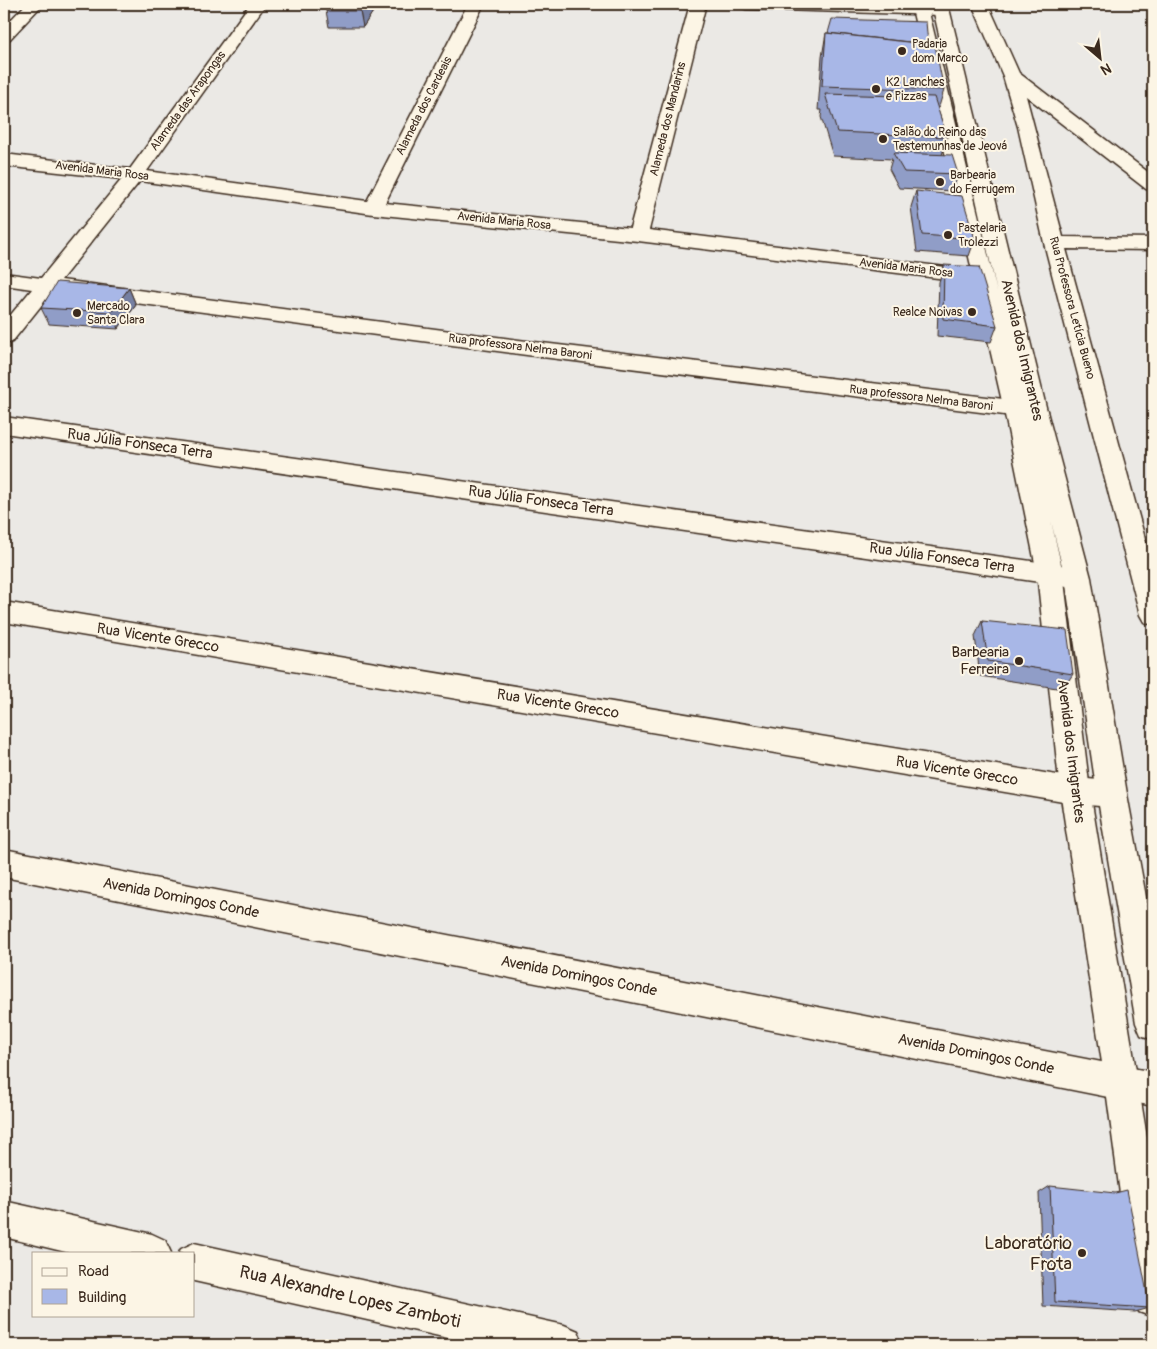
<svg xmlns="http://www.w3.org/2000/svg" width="1157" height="1349" font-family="Pangolin,sans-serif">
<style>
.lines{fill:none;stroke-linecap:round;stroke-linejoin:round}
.minor-casing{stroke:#3b2a1e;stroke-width:3}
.secondary-casing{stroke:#3b2a1e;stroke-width:3}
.minor{fill:#fcf5e5;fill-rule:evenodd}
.secondary{fill:#fcf5e5;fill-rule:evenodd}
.wall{fill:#909dc7;stroke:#3b2a1e}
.shaded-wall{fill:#7680a2;stroke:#3b2a1e}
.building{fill:#a8b7e7;stroke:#3b2a1e}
.poi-dot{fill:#3b2a1e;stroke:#fcf5e5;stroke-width:2}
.labels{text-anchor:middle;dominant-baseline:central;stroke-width:4;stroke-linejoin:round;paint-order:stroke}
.far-poi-label{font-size:12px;fill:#3b2a1e;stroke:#fcf5e5;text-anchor:start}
.far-street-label{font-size:12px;fill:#3b2a1e;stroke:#fcf5e5}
.street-label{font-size:15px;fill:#3b2a1e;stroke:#fcf5e5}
.poi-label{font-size:15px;fill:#3b2a1e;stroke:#fcf5e5;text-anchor:end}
.near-poi-label{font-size:18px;fill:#3b2a1e;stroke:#fcf5e5;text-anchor:end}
.near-street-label{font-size:18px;fill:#3b2a1e;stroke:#fcf5e5}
</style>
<rect width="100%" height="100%" fill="#ebe9e5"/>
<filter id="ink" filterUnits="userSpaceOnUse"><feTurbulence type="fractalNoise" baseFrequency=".02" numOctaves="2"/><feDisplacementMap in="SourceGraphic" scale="10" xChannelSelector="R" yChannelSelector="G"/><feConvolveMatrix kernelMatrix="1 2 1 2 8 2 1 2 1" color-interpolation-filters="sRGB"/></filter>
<g filter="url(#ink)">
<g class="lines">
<defs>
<g id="minor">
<polygon points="26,4 43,4 10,39 4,41 4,27"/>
<polygon points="250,4 266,4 147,171 367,201 468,4 484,4 385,203 630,228 690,4 706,4 649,230 978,271 985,273 988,277 985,281 978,283 638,241 373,214 140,181 61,280 542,343 1036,403 1044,405 1047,411 1044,417 1036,419 542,357 52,292 12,342 4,344 4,323 32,289 4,285 4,273 41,278 122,179 4,166 4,154 130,169"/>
<polygon points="738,4 941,5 947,7 949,10 947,13 941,15 746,9 740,7"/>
<polygon points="972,4 988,4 1019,73 1153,176 1153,191 1146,189 1026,96 1063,237 1153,238 1153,250 1066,249 1153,568 1153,625 1144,622 1140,615 1044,243 1018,127 1003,76"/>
<polygon points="4,417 1074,567 1083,570 1087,577 1083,584 1074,587 4,433"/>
<polygon points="4,602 1075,778 1112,781 1122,785 1127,794 1122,803 1112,807 1075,804 4,622"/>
<polygon points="4,849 1153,1072 1153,1106 4,877"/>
<polygon points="4,1201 152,1234 165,1240 171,1253 70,1253 4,1237"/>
<polygon points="194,1243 564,1325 578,1331 584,1345 479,1345 194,1281 194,1253 179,1253 181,1249"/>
</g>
<polygon id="secondary" points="911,4 927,4 997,292 932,4 948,4 1047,411 1091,578 1127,794 1153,935 1153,1040 1141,1035 1136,1023 1097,794 1065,578 1051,521 1063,573 1090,791 1153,1174 1153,1317 1139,1312 1134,1298 1105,1082 1060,791 1037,573 1004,410"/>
</defs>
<use href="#minor" class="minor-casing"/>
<use href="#secondary" class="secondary-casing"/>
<use href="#minor" class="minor"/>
<use href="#secondary" class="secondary"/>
</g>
<g class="wall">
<polygon points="378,4 363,27 329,27 326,11"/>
<polygon points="826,33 928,44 944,90 938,110 947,137 942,155 958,174 953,191 899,188 889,169 892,159 833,156 821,117 822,110 818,110 822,57"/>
<polygon points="916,191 975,239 969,256 917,252 911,207"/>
<polygon points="944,265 997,326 991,342 937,336 939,282"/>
<polygon points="129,288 136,305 118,329 49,324 41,308"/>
<polygon points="982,621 1073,674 1063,689 980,676 975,636"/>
<polygon points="1050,1186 1150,1308 1135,1312 1043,1306 1039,1193"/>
</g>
<g class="shaded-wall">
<polygon points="365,4 378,4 363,27 360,11"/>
<polygon points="129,288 136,305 118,329 111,312"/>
</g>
<g class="building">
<polygon points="330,4 365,4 360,11 326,11"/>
<polygon points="832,19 926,22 928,44 828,33"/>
<polygon points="826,33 935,45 944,90 822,86"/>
<polygon points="825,94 934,97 947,137 837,132"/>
<polygon points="893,153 952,155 958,174 904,172"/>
<polygon points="916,191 962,196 975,239 922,235"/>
<polygon points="944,265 979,267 997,326 943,319"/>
<polygon points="57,282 129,288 111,312 41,308"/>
<polygon points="982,621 1067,630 1073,674 988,661"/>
<polygon points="1050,1186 1115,1193 1127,1190 1150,1308 1055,1302"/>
</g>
</g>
<g class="poi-dot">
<circle cx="902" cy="51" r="5"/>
<circle cx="876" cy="89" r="5"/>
<circle cx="883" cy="139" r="5"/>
<circle cx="940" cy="182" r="5"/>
<circle cx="948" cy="235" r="5"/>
<circle cx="972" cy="312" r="5"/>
<circle cx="77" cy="313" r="5"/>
<circle cx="1019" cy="661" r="5"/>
<circle cx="1082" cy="1253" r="5"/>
</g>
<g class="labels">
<g class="far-poi-label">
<text x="912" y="44">Padaria<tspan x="912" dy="14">dom Marco</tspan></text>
<text x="886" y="82">K2 Lanches<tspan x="886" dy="14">e Pizzas</tspan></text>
<text x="893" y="132">Salão do Reino das<tspan x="893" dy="14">Testemunhas de Jeová</tspan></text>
<text x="950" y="175">Barbearia<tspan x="950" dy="14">do Ferrugem</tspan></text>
<text x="958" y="228">Pastelaria<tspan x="958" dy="14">Trolezzi</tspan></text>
<text x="87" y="306">Mercado<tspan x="87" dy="14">Santa Clara</tspan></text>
<text x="962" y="312" text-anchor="end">Realce Noivas</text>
</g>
<g class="far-street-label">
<text transform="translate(188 101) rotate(-54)">Alameda das Arapongas</text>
<text transform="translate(424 106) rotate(-63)">Alameda dos Cardeais</text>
<text transform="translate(668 119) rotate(-76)">Alameda dos Mandarins</text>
<text transform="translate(102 171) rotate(7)">Avenida Maria Rosa</text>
<text transform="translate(504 221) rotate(6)">Avenida Maria Rosa</text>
<text transform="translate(906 268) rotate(7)">Avenida Maria Rosa</text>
<text transform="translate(1072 308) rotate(75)">Rua Professora Letícia Bueno</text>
<text transform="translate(520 347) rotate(7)">Rua professora Nelma Baroni</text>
<text transform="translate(921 398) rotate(7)">Rua professora Nelma Baroni</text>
</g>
<g class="street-label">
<text transform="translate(1022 350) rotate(77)">Avenida dos Imigrantes</text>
<text transform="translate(140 444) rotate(8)">Rua Júlia Fonseca Terra</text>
<text transform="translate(541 501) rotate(8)">Rua Júlia Fonseca Terra</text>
<text transform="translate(942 558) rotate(8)">Rua Júlia Fonseca Terra</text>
<text transform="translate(158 638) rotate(9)">Rua Vicente Grecco</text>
<text transform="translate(558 704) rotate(9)">Rua Vicente Grecco</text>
<text transform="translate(1071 751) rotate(83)">Avenida dos Imigrantes</text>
<text transform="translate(957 771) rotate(9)">Rua Vicente Grecco</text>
<text transform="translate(181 898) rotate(11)">Avenida Domingos Conde</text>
<text transform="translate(579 976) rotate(11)">Avenida Domingos Conde</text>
<text transform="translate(976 1054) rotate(11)">Avenida Domingos Conde</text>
</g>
<g class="poi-label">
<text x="1009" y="652">Barbearia<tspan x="1009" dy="17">Ferreira</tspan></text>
</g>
<g class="near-poi-label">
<text x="1072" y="1243">Laboratório<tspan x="1072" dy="21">Frota</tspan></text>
</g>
<g class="near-street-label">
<text transform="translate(350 1297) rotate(13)">Rua Alexandre Lopes Zamboti</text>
</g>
</g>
<rect width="1157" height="1349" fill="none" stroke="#fcf5e5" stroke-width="20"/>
<rect x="10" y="10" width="1137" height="1329" fill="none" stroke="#3b2a1e" stroke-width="2" filter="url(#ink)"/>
<rect x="32" y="1252" width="162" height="65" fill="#fcf5e5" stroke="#afa495"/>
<rect x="42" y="1268" width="25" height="8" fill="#fcf5e5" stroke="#afa495"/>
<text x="78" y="1276" font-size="15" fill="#3b2a1e">Road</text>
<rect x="42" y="1289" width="25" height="15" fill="#a8b7e7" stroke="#afa495"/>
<text x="78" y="1302" font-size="15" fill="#3b2a1e">Building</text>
<g transform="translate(1100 58) rotate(152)" stroke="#fcf5e5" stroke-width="4" paint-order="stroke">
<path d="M0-4L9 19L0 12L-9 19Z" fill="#3b2a1e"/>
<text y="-8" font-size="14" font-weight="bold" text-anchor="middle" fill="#3b2a1e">N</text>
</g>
</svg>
